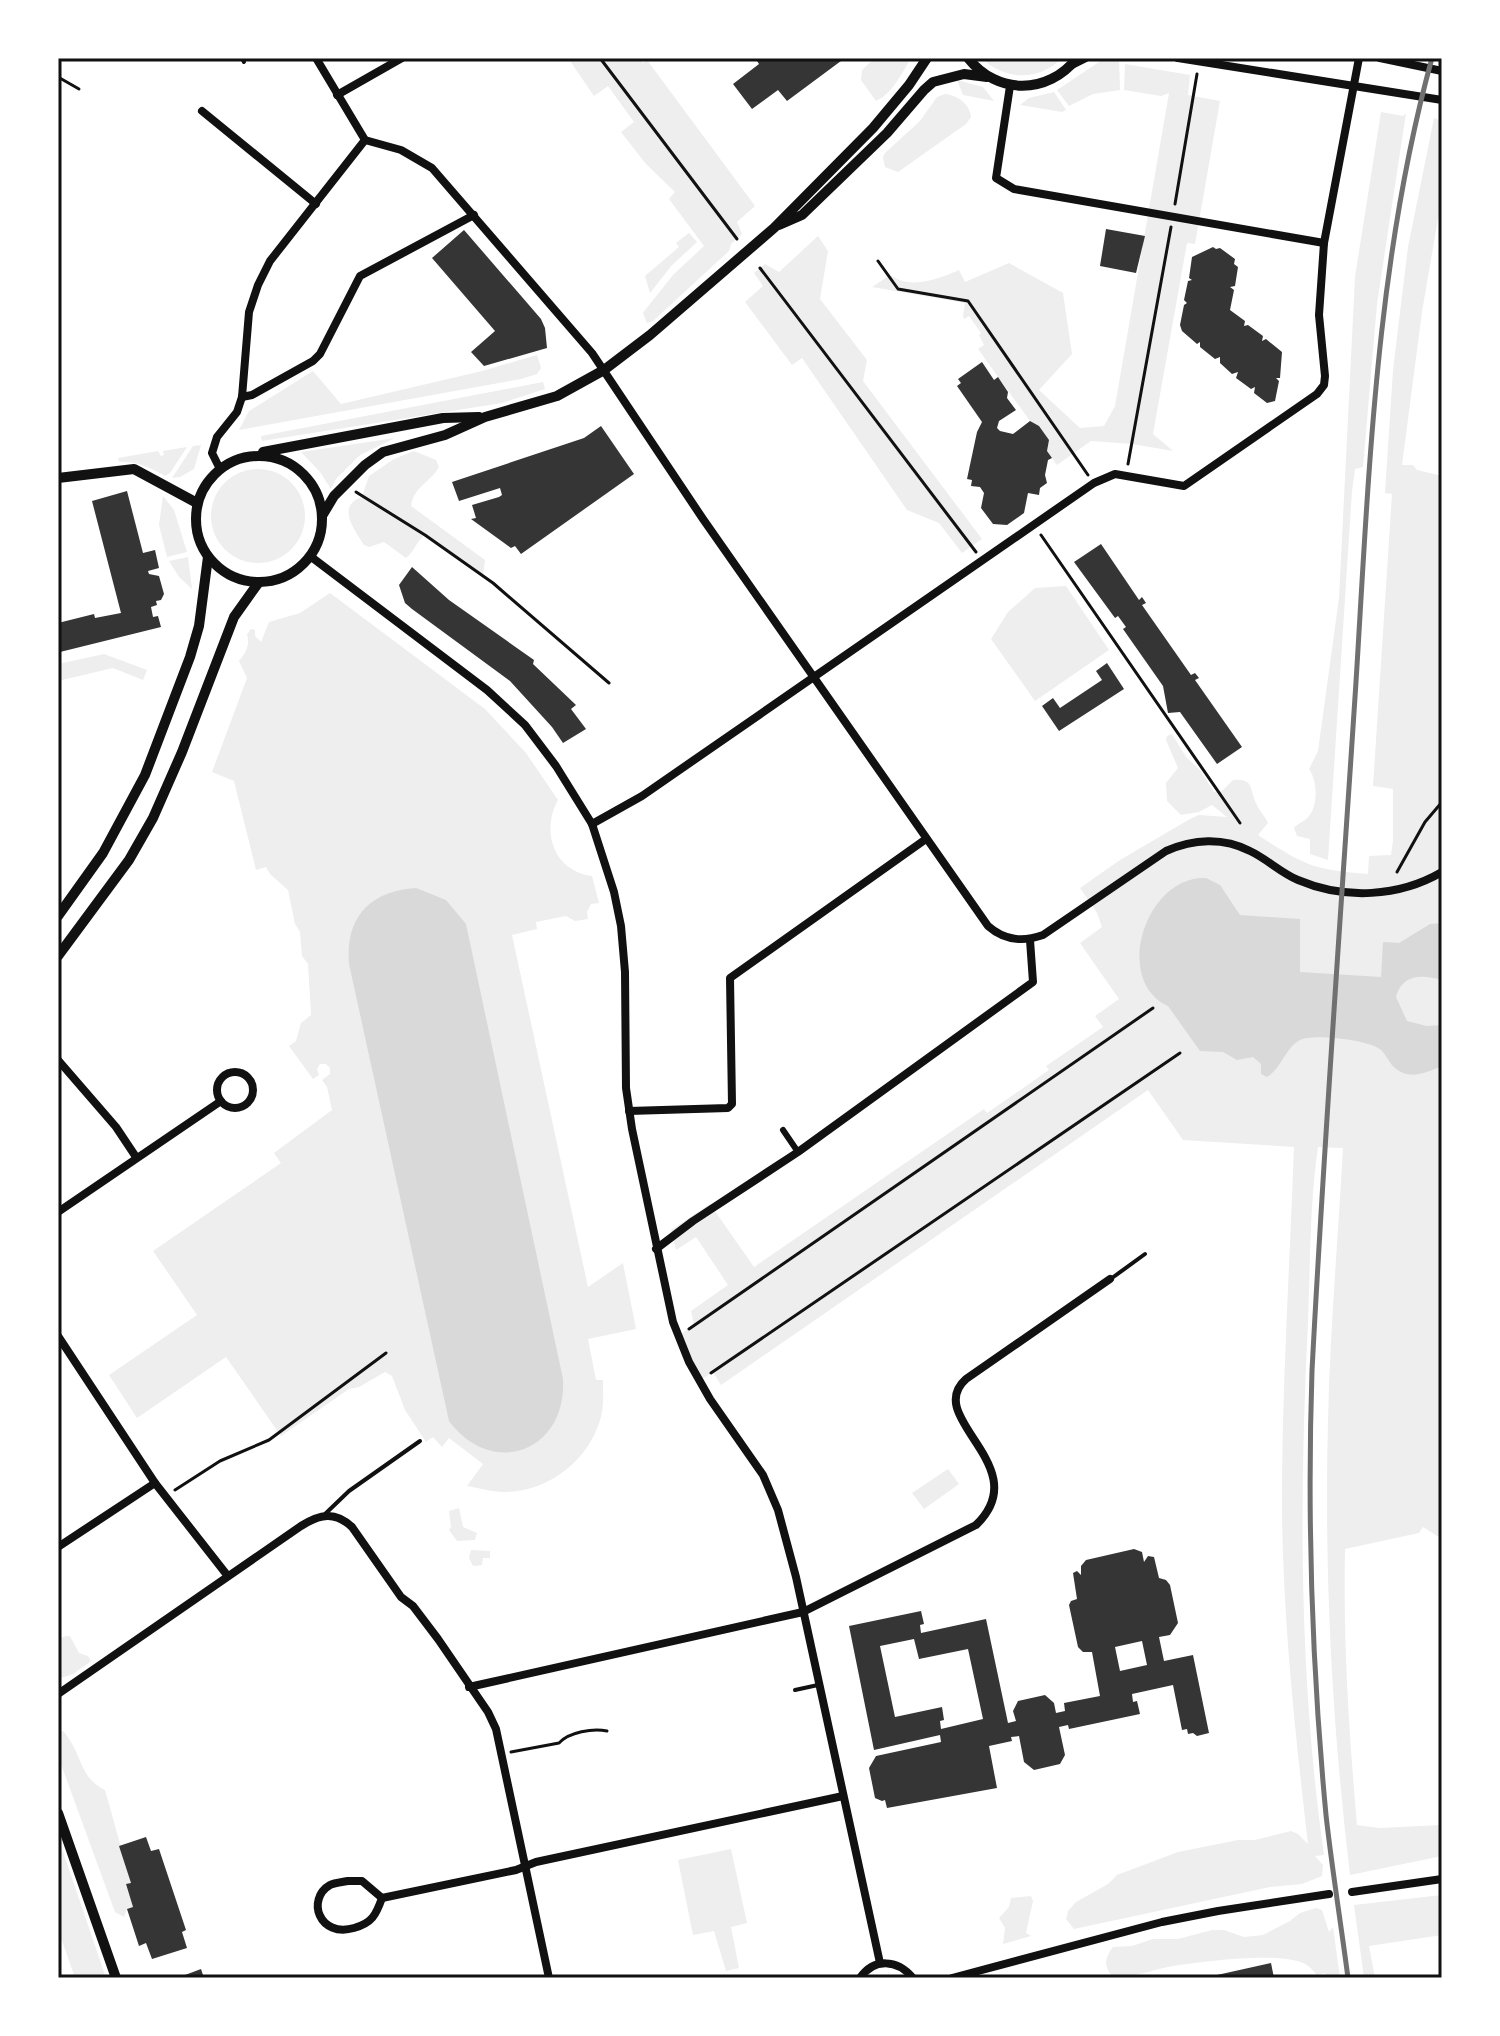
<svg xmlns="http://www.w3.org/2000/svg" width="1500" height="2036" font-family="Rubik,sans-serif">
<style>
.green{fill:#eee}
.water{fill:#d9d9d9}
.building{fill:#353535;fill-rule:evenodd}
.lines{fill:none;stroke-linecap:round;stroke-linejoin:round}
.path{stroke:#111;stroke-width:3}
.service{stroke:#111;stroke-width:4}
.pedestrian{stroke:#111;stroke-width:6}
.minor{stroke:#111;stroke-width:8}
.tertiary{stroke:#111;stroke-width:10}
.rail{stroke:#707070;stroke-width:5}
.neatline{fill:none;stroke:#111;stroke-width:3}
</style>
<rect width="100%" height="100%" fill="#fff"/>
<g class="green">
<polygon points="568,58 639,58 643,63 647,60 755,206 737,222 742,234 731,244 729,251 653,321 647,323 643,313 646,309 673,275 704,246 669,199 675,192 646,164 621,132 634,122 608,86 594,96"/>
<path d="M875,58H911C902,73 892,94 876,101L861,80L862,70Z"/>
<path d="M982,58H1062C1039,81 1005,81 982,58Z"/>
<polygon points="1105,58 1119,58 1120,90 1093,94 1069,106 1057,90"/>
<path d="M1125,64L1190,75L1188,95L1220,101L1195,244L1187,243L1153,434L1173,451L1132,444L1091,441L1057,465L1047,451L1049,440L1039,426L1030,421L978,349L984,345L979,335L981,333L969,316L964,319L963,316L965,303L872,287L890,275C911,290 938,279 959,270L965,282L1009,263L1063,293L1072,354L1039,390L1080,428L1104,426L1115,406L1169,93L1161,96L1124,90Z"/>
<polygon points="957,80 983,87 994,101 963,95"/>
<polygon points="1054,92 1066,110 1062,112 1020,105 1029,98"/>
<path d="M945,94C957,95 970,104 971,117L966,124L898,172L885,167L883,157L885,153L920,121L937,97Z"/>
<path d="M1381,112L1403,116L1406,113L1377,304L1363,467L1355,469L1352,491L1328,860L1310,854V839L1297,836L1294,828C1297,824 1301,823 1305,820C1319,810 1318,781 1309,769L1318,751L1339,598L1355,277Z"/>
<path d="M1434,118L1442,121V195L1422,312L1402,465H1413L1417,470L1442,476V1539L1423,1527L1419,1533L1345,1549C1343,1641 1349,1733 1357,1825L1379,1828L1442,1825V1856L1350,1875C1332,1724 1324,1573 1328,1420C1330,1330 1338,1239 1343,1148L1318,1147C1310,1201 1310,1267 1308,1323C1299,1500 1299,1679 1324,1855L1315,1856L1323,1865L1322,1876L1302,1884L1270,1887L1074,1929L1066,1919L1068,1911L1076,1902L1108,1884L1117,1875L1178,1852L1238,1840H1255L1291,1831L1298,1834L1308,1844C1294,1723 1281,1602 1282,1481C1283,1370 1290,1258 1294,1147L1183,1140L1148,1090L721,1385L713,1372L699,1381L677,1337L694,1325L691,1311L728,1285L696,1237L676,1250L671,1230L710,1204L754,1267L984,1109L987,1113L1049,1070L1046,1066L1103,1027L1095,1016L1119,999L1080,943L1102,927L1097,913L1080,888L1120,860L1190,819L1199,815L1227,817L1212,805L1199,812L1181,815L1167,801L1166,783L1178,768L1166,740L1167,736L1172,734L1186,757L1200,770L1214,792L1222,791L1233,780C1255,778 1249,790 1257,805C1260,812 1265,816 1268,823L1258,835C1304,865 1313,870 1368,874L1369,856L1391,855L1393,841V789L1373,786L1392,494L1385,493L1393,370L1408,247Z"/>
<polygon points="689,233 697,242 672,265 650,293 645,276 679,247 676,243"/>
<polygon points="818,236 828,251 820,299 867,360 863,381 982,539 962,553 939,523 907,510 802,358 792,365 745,302 763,286 754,273 765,264 779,272"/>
<polygon points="537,355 541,368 537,374 521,379 239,430 249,411 313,371 341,404 482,371"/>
<polygon points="543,382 545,389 502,403 262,441 261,436"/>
<polygon points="395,438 360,455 336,479 331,489 320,472 301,452"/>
<polygon points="201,445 194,469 180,477 172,478 193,446"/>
<path d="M187,447L170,473L165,476C150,467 137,461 119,462L118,458L158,451L161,456L164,455L163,451Z"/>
<path d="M414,451L436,460L439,467C430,483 414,486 411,506L485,560L483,576L425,535C416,541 415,551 406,558L384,542L369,547L364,545C354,529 336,506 362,497L369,476L394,459Z"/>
<circle cx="258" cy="516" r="47"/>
<polygon points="163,496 174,510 187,552 167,557 159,525"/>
<polygon points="188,557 192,589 179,577 169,561"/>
<polygon points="1066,586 1109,650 1035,701 991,639 1008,612 1035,588"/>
<path d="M330,593L485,709L526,753L558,800C541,831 553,871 592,876L599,903L591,904L587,912L588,919L575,921L566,916L536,922L537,929L512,935L588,1287L623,1263L636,1329L588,1339L596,1380H603C603,1392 604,1406 601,1417C589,1461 548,1492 504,1492C492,1492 479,1488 467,1486L483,1464L449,1438L442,1447L433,1437L426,1442L405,1410L392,1376L385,1372L359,1387L349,1389L281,1436L226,1357L137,1418L109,1375L197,1315L153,1251L281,1163L274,1153L332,1110L327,1087L322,1080L330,1074V1068L326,1064H320L317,1069L319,1075L313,1079L289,1046L296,1041L301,1023L311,1015L308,964L302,956L300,932L295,924L288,890L270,874L266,867L256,870L234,781L212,772L247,678L239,661C246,652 250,646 247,634L251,629L255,630V636L261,642L269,622L300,613Z"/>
<polygon points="104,654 147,670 143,680 113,668 58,681 58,664"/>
<polygon points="948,1469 959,1484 924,1509 912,1493"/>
<polygon points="459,1508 463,1527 477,1533 475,1540 457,1541 449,1530 451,1527 449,1511"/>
<polygon points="471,1550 490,1551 490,1558 483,1558 482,1565 473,1566 469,1558"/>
<polygon points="66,1636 70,1636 79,1653 88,1656 91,1661 73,1674 58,1679 58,1639"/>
<path d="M63,1731C82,1752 79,1778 105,1790L131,1883L126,1885L133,1907L127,1909L124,1917L115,1912L58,1756V1732Z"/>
<polygon points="58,1837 106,1978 75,1978 58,1929"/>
<polygon points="731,1849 747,1923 731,1927 739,1968 726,1971 714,1931 693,1935 678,1860"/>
<polygon points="1442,1895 1442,1935 1369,1946 1375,1978 1364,1978 1354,1905"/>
<polygon points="1031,1896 1033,1901 1026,1933 1031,1936 1003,1944 1005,1928 999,1918 1009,1907 1011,1898"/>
<path d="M1316,1908L1322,1910L1329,1932L1333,1927L1340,1978H1326L1325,1973L1317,1975C1313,1971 1309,1965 1303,1963C1276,1952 1209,1961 1179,1965C1156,1968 1136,1978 1112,1976C1103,1965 1105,1958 1113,1947L1132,1946L1153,1939H1178L1212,1930H1224L1244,1937L1263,1935L1290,1921L1300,1913Z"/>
</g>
<g class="water">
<path d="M1206,878L1220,885L1240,915L1300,919V972L1381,977L1383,942L1399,943L1430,924L1442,923V980C1422,974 1402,974 1396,997L1407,1021L1427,1026L1442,1025V1066C1427,1072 1410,1081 1395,1068C1389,1063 1386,1054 1380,1049C1368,1040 1313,1033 1300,1040C1285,1048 1282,1068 1267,1077L1261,1074V1064L1253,1057L1237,1060L1223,1052L1200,1051L1168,1006C1112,981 1146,875 1206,878Z"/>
<path d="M416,888L446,900L466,924L563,1379C567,1452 492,1479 449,1421L349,964C345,918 369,891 416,888Z"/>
</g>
<g class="building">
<polygon points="755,58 845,58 787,101 778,90 752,109 733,84 759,64"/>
<polygon points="1106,229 1145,236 1136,273 1100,266"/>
<polygon points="464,230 541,319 545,328 547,348 484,366 471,352 495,331 432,258"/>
<polygon points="1213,247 1216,249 1220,248 1235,259 1234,264 1238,267 1235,286 1230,287 1234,290 1230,310 1245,321 1244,326 1248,325 1263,336 1262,341 1266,339 1282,352 1280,378 1276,378 1279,381 1275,401 1267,403 1254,393 1255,387 1251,389 1236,378 1238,372 1232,374 1220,363 1220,357 1215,359 1200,347 1200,342 1197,344 1182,331 1180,325 1184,305 1187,303 1184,300 1188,281 1192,280 1189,278 1192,257"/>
<polygon points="982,362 994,380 998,377 1008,392 1007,398 1016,410 999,421 997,428 1000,431 1013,434 1030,421 1039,426 1049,440 1047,451 1052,458 1048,460 1045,475 1047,483 1040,488 1039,495 1028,493 1024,513 1007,525 993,524 981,508 984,493 980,487 971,486 972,480 967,479 977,432 982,422 957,386 961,383 958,379"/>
<polygon points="601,426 634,474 521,554 515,546 511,548 471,519 476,518 472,505 499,497 502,495 500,488 459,501 452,482 584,438"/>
<polygon points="127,491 143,553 155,550 159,568 148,571 149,574 159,576 164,594 161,600 156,601 157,605 151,607 153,617 158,616 161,627 60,652 58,623 94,614 95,618 121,613 92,501"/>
<polygon points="1101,544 1139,600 1142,597 1146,603 1142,605 1191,675 1195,673 1199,678 1195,680 1242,747 1217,764 1180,712 1168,713 1163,686 1123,629 1126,627 1118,616 1115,618 1074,562"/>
<polygon points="412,567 449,600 534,660 533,664 576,705 571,709 586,729 563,743 552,727 510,681 412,609 405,603 399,585"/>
<polygon points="1107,663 1124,689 1059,731 1042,706 1053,698 1060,708 1102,680 1096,671"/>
<path d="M1134,1549L1142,1552L1144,1562L1148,1556L1154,1557L1159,1578L1166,1580L1170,1585L1178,1623L1170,1635L1159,1637L1164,1661L1193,1655L1209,1733L1197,1736L1193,1733L1188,1734L1187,1729L1182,1730L1173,1685L1132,1694L1133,1702L1137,1701L1140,1714L1069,1729L1068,1725L1059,1727L1065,1755L1060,1764L1034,1770L1024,1762L1019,1736L1011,1737L1012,1741L989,1746L997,1788L887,1808L885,1800L882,1801L875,1798L869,1768L876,1756L941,1742L940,1735L874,1750L849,1626L921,1611L924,1624L920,1625L921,1633L986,1619L1008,1723L1016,1721L1013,1711L1018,1701L1045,1695L1054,1703L1056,1713L1065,1711L1064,1703L1100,1696L1092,1652H1083L1078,1647L1069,1605L1071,1601L1077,1599L1073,1573L1077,1571L1081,1575V1566L1086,1560ZM914,1639L919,1659L968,1649L983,1719L941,1729L940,1721L944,1720L942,1707L895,1717L880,1646ZM1142,1641L1147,1665L1120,1671L1115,1647Z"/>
<polygon points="146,1837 151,1851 159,1849 186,1930 182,1932 187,1948 152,1959 146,1943 139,1946 127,1909 133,1907 126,1884 131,1883 119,1846"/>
<polygon points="1271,1963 1274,1978 1208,1978 1208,1977"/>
<polygon points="201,1969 204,1978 177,1978"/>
</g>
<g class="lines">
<g class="path">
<polyline points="600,58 737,239"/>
<polyline points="58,77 79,89"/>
<polyline points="1175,204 1197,74"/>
<polyline points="878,261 898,289 968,301 1088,475"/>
<polyline points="760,268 976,552"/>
<polyline points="1128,464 1171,227"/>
<polyline points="356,492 425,535 493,583 609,683"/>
<polyline points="1041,535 1240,823"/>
<polyline points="1397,872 1425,822 1442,802"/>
<polyline points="689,1329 1153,1008"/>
<polyline points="711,1373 1180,1053"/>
<polyline points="175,1490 220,1461 269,1440 386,1353"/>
<path d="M511,1752L559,1743C569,1732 593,1728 607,1731"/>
</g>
<g class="service">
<polyline points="242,58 244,62"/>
<polyline points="1112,1278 1145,1254"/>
<polyline points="324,1515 349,1491 420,1441"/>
<polyline points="795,1690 818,1685"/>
</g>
<polyline class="pedestrian" points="783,1130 798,1152"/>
<g class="minor">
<path d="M316,58L365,140L401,150L432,168L592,353L703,519L988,926C1005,941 1023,942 1043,935L1166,851C1193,839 1223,837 1250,851C1267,859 1281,873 1298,880C1345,900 1399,897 1442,872"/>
<polyline points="1178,58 1442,100"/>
<polyline points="1380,58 1442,71"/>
<polyline points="1072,65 1086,58"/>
<polyline points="1010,86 996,178 1014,189 1324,243"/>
<polyline points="337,95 402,58"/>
<polyline points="202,111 316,204"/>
<polyline points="242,397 252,395 313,361 320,354 360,276 474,215"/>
<polyline points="220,469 212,453 217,437 237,412 242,397 249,312 258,285 270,261 365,140"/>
<polyline points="310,556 487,690 525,725 556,766 592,824 614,892 621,926 625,972 626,1088 632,1129 673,1322 689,1362 710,1399 763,1475 778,1510 796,1577 880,1963"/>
<polyline points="592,824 642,796 1094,483 1115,474 1184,486 1317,394 1324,385 1325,376 1319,315 1324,243 1359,58"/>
<polyline points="58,1060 116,1127 136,1157"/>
<circle cx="235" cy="1090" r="18"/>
<polyline points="629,1111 728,1108 732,1104 730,978 926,839"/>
<polyline points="58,1212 221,1101"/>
<polyline points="656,1249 693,1221 798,1152 1033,982 1030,940"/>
<polyline points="58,1336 155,1483 227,1575"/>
<polyline points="58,1547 155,1483"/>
<path d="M469,1687L803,1612L976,1525C1037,1466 922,1418 966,1379L1110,1279"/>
<path d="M58,1694L301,1526C320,1514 335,1511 352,1527L401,1597L413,1606L438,1639L488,1712L496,1729L549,1978"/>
<path d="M348,1881H362L382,1898C376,1915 372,1923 354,1928C319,1938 306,1899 330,1885C334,1883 343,1882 348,1881Z"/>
<polyline points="1352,1892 1442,1879"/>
<polyline points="382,1898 516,1870 536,1862 843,1796"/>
<path d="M860,1978C874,1958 897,1959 913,1978"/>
<polyline points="952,1978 1162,1922 1218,1911 1329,1894"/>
</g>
<g class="tertiary">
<path d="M968,58C997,95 1048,95 1077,58"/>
<polyline points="779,225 802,215 887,133 924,90 933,82 964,74 987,77"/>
<polyline points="263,452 443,418 479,417"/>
<circle cx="259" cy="519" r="63"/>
<polyline points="58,478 134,469 197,503"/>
<polyline points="322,516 334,496 365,465 383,452 445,435 485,417 557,396 604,370 650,335 774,228 873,128 909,85 927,58"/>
<polyline points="58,916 103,853 145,775 190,657 199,626 208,557"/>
<polyline points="58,956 129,860 153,818 182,752 234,617 259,582"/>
<polyline points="58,1813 116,1978"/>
</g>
<path class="rail" d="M1348,1978C1341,1924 1332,1869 1326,1815C1312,1667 1307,1519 1312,1371C1324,1141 1341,912 1356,682C1369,473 1376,261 1432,58"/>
</g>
<rect width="1500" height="2036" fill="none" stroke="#ffffff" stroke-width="120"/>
<rect x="60" y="60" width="1380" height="1916" class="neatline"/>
</svg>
